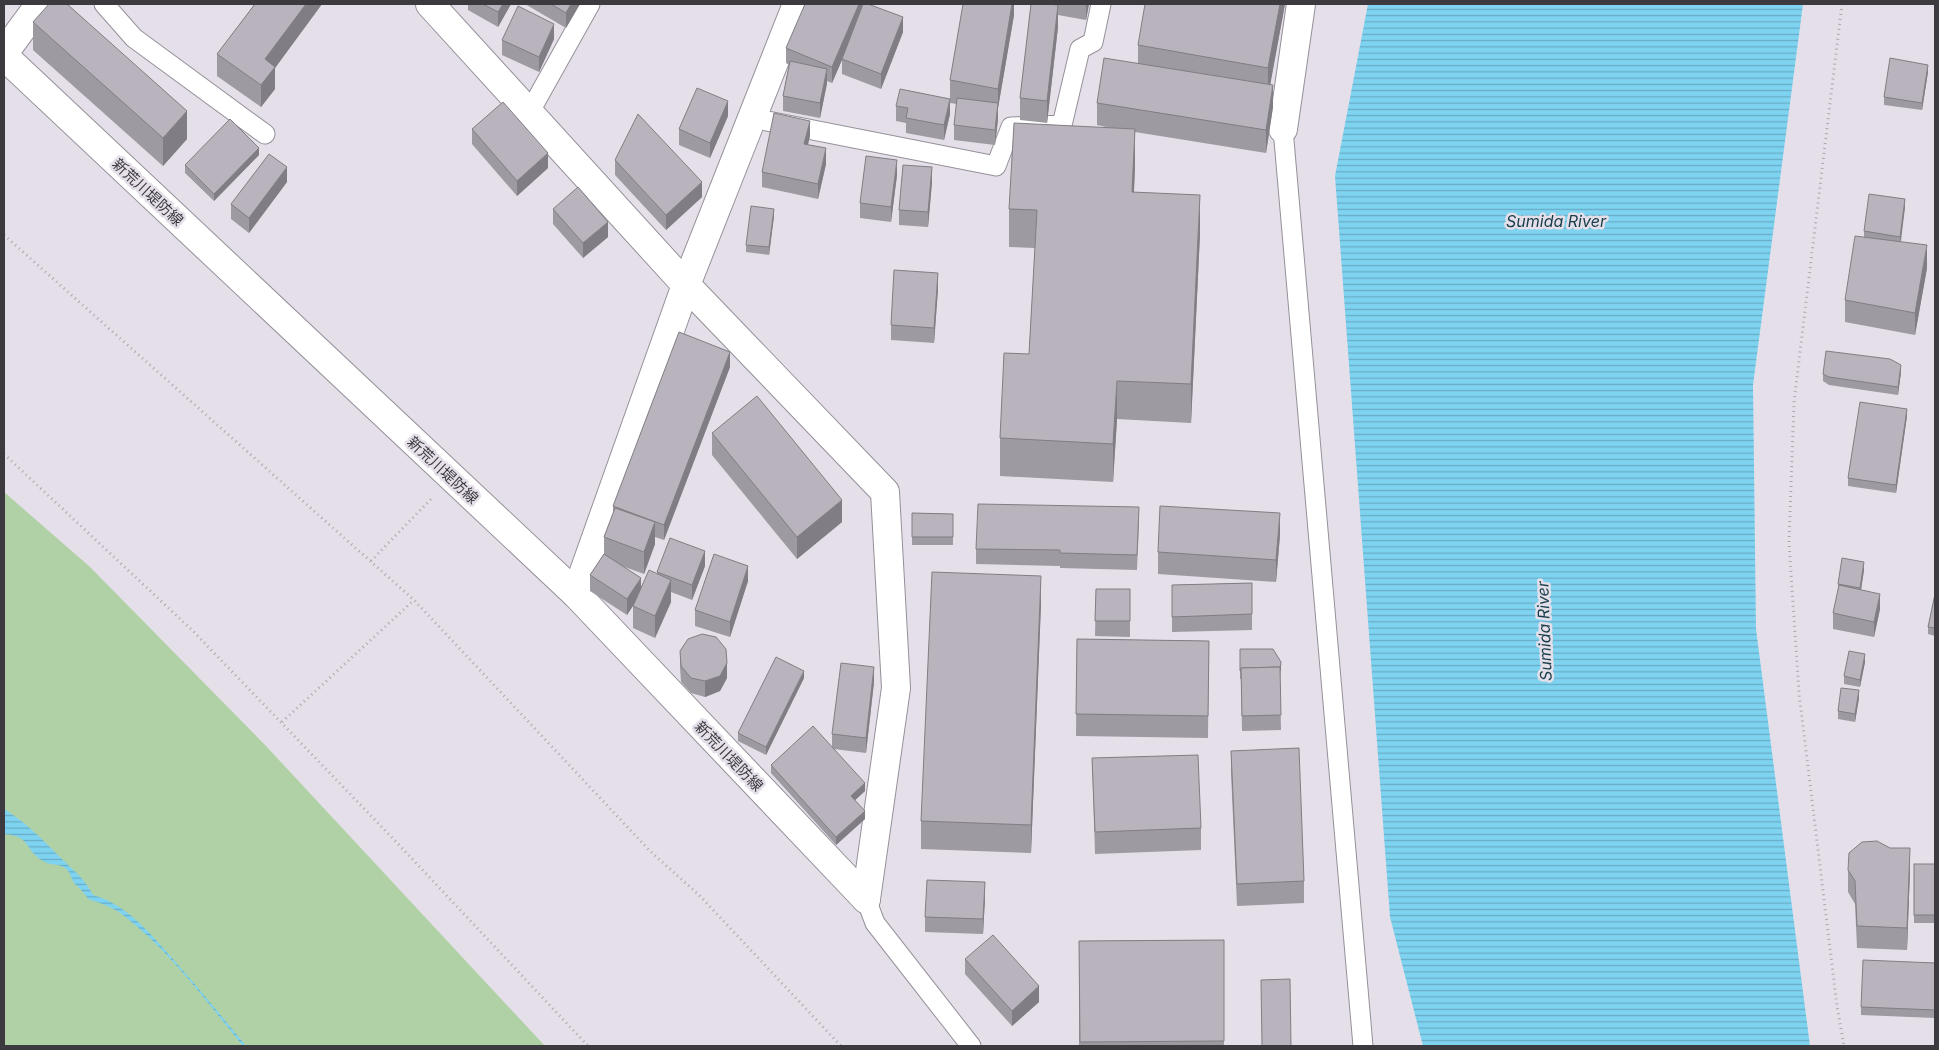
<svg xmlns="http://www.w3.org/2000/svg" width="1939" height="1050" font-family="Inter,'Noto Sans JP',sans-serif">
<style>
.grass{fill:#b0d1a6}
.water{fill:url(#water-rules)}
.lines{fill:none;stroke-linecap:round;stroke-linejoin:round}
.service-casing{stroke:#959099;stroke-width:21}
.minor-casing{stroke:#959099;stroke-width:30}
.tertiary-casing{stroke:#959099;stroke-width:30}
.path{stroke:#aba7ae;stroke-width:3;stroke-dasharray:1 4;stroke-linecap:butt}
.service{stroke:#fff;stroke-width:19}
.minor{stroke:#fff;stroke-width:28}
.tertiary{stroke:#fff;stroke-width:28}
.wall{fill:#9e9aa2}
.shaded-wall{fill:#817d84}
.building{fill:#b8b3bc;stroke:#817d84}
.labels{text-anchor:middle;dominant-baseline:central;stroke-width:5;stroke-linejoin:round;paint-order:stroke}
.street-label{font-size:15px;fill:#3c3a3e;stroke:#e5dfe9}
.water-label{font-size:16px;font-style:italic;fill:#163d4a;stroke:#e5dfe9}
</style>
<defs>
<pattern id="water-rules" width="6" height="5" patternUnits="userSpaceOnUse" patternTransform="scale(1.25)"><rect width="6" height="5" fill="#7ed3f1"/><path d="M0 2.5h6" fill="none" stroke="#68acc5"/></pattern>
</defs>
<rect width="100%" height="100%" fill="#e5dfe9"/>
<polygon class="grass" points="4,492 90,567 265,745 545,1046 4,1046"/>
<g class="water">
<polygon points="1368,4 1803,4 1753,385 1756,629 1810,1046 1423,1046 1390,917 1335,176"/>
<path d="M4,809C27,823 44,841 63,860C76,873 84,878 93,895C126,904 150,933 172,958C198,987 222,1017 246,1046H243C206,1001 170,951 123,915C113,907 100,903 88,899C84,892 80,889 75,884C71,880 71,872 65,868C60,864 53,865 47,863C24,853 33,836 4,834Z"/>
</g>
<g class="lines">
<defs>
<g id="service">
<polyline points="104,4 134,38 265,134"/>
<polyline points="529,113 590,4"/>
<polyline points="752,118 996,166 1011,127 1062,125 1080,49 1093,42 1101,4"/>
<polyline points="1283,129 1363,1046"/>
<polyline points="866,899 875,923 971,1046"/>
</g>
<g id="minor">
<polyline points="430,4 686,285 885,492 896,688 866,899"/>
<polyline points="4,53 40,4"/>
<polyline points="1283,129 1301,4"/>
<polyline points="576,594 686,285 797,4"/>
</g>
<polyline id="tertiary" points="4,56 576,594 866,899"/>
</defs>
<use href="#service" class="service-casing"/>
<use href="#minor" class="minor-casing"/>
<use href="#tertiary" class="tertiary-casing"/>
<g class="path">
<polyline points="1842,4 1794,402 1789,543 1799,693 1837,1006 1844,1046"/>
<polyline points="4,235 414,600 650,851 699,895 841,1046"/>
<polyline points="4,454 193,631 401,847 588,1046"/>
<polyline points="371,561 432,498"/>
<polyline points="282,722 414,600"/>
</g>
<use href="#service" class="service"/>
<use href="#minor" class="minor"/>
<use href="#tertiary" class="tertiary"/>
</g>
<g class="wall">
<polygon points="255,4 322,4 275,68 275,89 261,107 217,76 217,54"/>
<polygon points="468,4 511,4 498,27 468,10"/>
<polygon points="525,4 580,4 566,28"/>
<polygon points="1014,4 1014,15 998,108 998,119 995,145 954,140 954,125 957,104 950,103 950,80"/>
<polygon points="1031,4 1089,4 1086,20 1058,15 1058,27 1047,123 1020,120 1020,98"/>
<polygon points="1285,4 1270,84 1273,107 1266,153 1135,132 1135,167 1134,192 1200,234 1191,423 1117,419 1113,482 1000,476 1000,438 1029,354 1035,248 1009,247 1009,209 1111,128 1097,125 1097,103 1138,63 1138,45"/>
<polygon points="33,22 187,139 163,166 33,50"/>
<polygon points="903,32 881,89 842,74 842,60 832,83 827,81 820,118 783,111 783,96 789,65 786,63 786,48"/>
<polygon points="554,39 539,72 502,55 502,40"/>
<polygon points="1928,72 1922,110 1884,105 1884,97"/>
<polygon points="896,106 950,114 944,140 906,133 906,123 896,121"/>
<polygon points="728,116 710,158 679,145 679,129"/>
<polygon points="472,129 548,168 517,196 472,144"/>
<polygon points="810,136 808,145 826,164 818,199 762,187 762,172"/>
<polygon points="259,155 214,201 185,173 185,165"/>
<polygon points="615,160 702,197 666,230 615,175"/>
<polygon points="897,175 891,222 860,218 860,203"/>
<polygon points="287,182 249,233 231,219 231,204"/>
<polygon points="932,182 928,227 899,225 899,210"/>
<polygon points="1905,207 1901,242 1927,268 1915,335 1845,322 1845,300 1864,237 1864,231"/>
<polygon points="553,209 608,237 583,258 553,224"/>
<polygon points="774,216 769,255 746,252 746,245"/>
<polygon points="938,289 934,343 891,340 891,325"/>
<polygon points="730,367 664,540 655,537 655,544 644,574 622,566 641,589 657,574 657,572 705,566 692,600 671,592 671,602 655,638 633,628 633,606 635,603 627,615 590,591 590,575 604,554 604,537 613,514 613,506"/>
<polygon points="1901,372 1898,395 1829,385 1823,381 1823,374"/>
<polygon points="1907,416 1896,493 1848,486 1848,478"/>
<polygon points="712,433 842,522 797,559 712,455"/>
<polygon points="912,513 953,514 953,545 912,545"/>
<polygon points="1139,522 1137,570 1060,568 1060,566 976,564 976,549"/>
<polygon points="1280,535 1276,582 1158,574 1158,552"/>
<polygon points="1864,570 1861,590 1880,609 1874,637 1833,629 1833,613 1838,591 1838,584"/>
<polygon points="748,581 730,637 695,626 695,610"/>
<polygon points="1252,583 1252,630 1172,632 1172,585"/>
<polygon points="1096,589 1130,589 1130,637 1095,636"/>
<polygon points="1935,594 1935,636 1928,634 1928,627"/>
<polygon points="1041,604 1031,853 921,849 921,821"/>
<polygon points="1077,639 1209,641 1208,738 1076,736"/>
<polygon points="1240,649 1281,662 1280,679 1281,730 1242,731 1241,679 1240,679"/>
<polygon points="680,651 727,678 720,691 705,697 691,693 681,682 680,667"/>
<polygon points="1865,662 1860,687 1844,684 1844,676"/>
<polygon points="804,678 766,755 738,741 738,733"/>
<polygon points="874,682 866,753 834,749 865,791 855,800 865,819 836,845 771,773 771,765 832,747 832,734"/>
<polygon points="1859,698 1855,722 1838,719 1838,711"/>
<polygon points="1231,751 1304,881 1304,903 1237,906 1231,773"/>
<polygon points="1092,758 1201,828 1201,850 1095,854"/>
<rect x="1914" y="864" width="21" height="59"/>
<polygon points="1848,870 1910,870 1907,950 1857,948 1855,904 1848,892"/>
<polygon points="985,898 983,934 925,932 925,917"/>
<polygon points="1224,940 1224,1046 1079,1046 1079,941"/>
<polygon points="965,959 1039,1002 1012,1026 965,974"/>
<polygon points="1935,963 1935,1018 1861,1015 1861,1007"/>
</g>
<g class="shaded-wall">
<polygon points="306,4 322,4 275,68 275,89 261,107 261,85 265,59"/>
<polygon points="503,4 511,4 498,27 498,12"/>
<polygon points="571,4 580,4 566,28 566,13"/>
<polygon points="859,4 864,4 864,9 832,83 832,67"/>
<polygon points="1012,4 1014,4 1014,15 998,108 998,119 995,145 995,130 998,107 998,89"/>
<polygon points="1086,4 1089,4 1086,20"/>
<polygon points="1280,4 1285,4 1268,97 1268,68"/>
<polygon points="1058,5 1058,27 1047,123 1047,101"/>
<polygon points="903,17 903,32 881,89 881,74"/>
<polygon points="554,24 554,39 539,72 539,57"/>
<polygon points="1928,65 1928,72 1922,110 1922,103"/>
<polygon points="827,69 827,84 820,118 820,103"/>
<polygon points="1273,85 1273,107 1266,153 1266,130"/>
<polygon points="950,99 950,114 944,140 944,125"/>
<polygon points="728,101 728,116 710,158 710,143"/>
<polygon points="187,111 187,139 163,166 163,138"/>
<polygon points="810,121 810,136 804,159 804,144"/>
<polygon points="1135,129 1135,167 1132,230 1132,192"/>
<polygon points="259,148 259,155 214,201 214,194"/>
<polygon points="826,148 826,164 818,199 818,184"/>
<polygon points="548,153 548,168 517,196 517,181"/>
<polygon points="897,160 897,175 891,222 891,207"/>
<polygon points="287,167 287,182 249,233 249,218"/>
<polygon points="932,167 932,182 928,227 928,212"/>
<polygon points="702,182 702,197 666,230 666,215"/>
<polygon points="1200,195 1200,234 1191,423 1191,384"/>
<polygon points="1905,199 1905,207 1900,244 1900,237"/>
<polygon points="774,209 774,216 769,255 769,247"/>
<polygon points="608,222 608,237 583,258 583,243"/>
<polygon points="1927,245 1927,268 1915,335 1915,313"/>
<polygon points="938,273 938,289 934,343 934,328"/>
<polygon points="730,352 730,367 664,540 664,525"/>
<polygon points="1901,365 1901,372 1898,395 1898,387"/>
<polygon points="1117,381 1117,419 1113,482 1113,444"/>
<polygon points="1907,409 1907,416 1896,493 1896,485"/>
<polygon points="842,500 842,522 797,559 797,537"/>
<polygon points="1280,513 1280,535 1276,582 1276,560"/>
<polygon points="655,522 655,544 644,574 644,552"/>
<polygon points="705,551 705,566 692,600 692,585"/>
<polygon points="1864,562 1864,570 1860,596 1860,588"/>
<polygon points="748,566 748,581 730,637 730,622"/>
<polygon points="1041,576 1041,604 1031,853 1031,825"/>
<polygon points="641,578 641,593 627,615 627,599"/>
<polygon points="671,580 671,602 655,638 655,616"/>
<polygon points="1880,594 1880,609 1874,637 1874,622"/>
<polygon points="1865,654 1865,662 1860,687 1860,680"/>
<polygon points="727,663 727,678 720,691 705,697 705,681"/>
<polygon points="874,667 874,682 866,753 866,738"/>
<polygon points="804,671 804,678 766,755 766,747"/>
<polygon points="1859,690 1859,698 1855,722 1855,714"/>
<polygon points="865,783 865,791 851,804 851,796"/>
<polygon points="865,811 865,819 836,845 836,837"/>
<polygon points="1910,848 1910,870 1907,950 1907,928"/>
<polygon points="985,882 985,898 983,934 983,919"/>
<polygon points="1039,986 1039,1002 1012,1026 1012,1011"/>
</g>
<g class="building">
<polygon points="49,4 67,4 187,111 163,138 33,22"/>
<polygon points="255,4 306,4 265,59 275,67 261,85 217,54"/>
<polygon points="483,4 503,4 498,12"/>
<polygon points="551,4 571,4 566,13"/>
<polygon points="805,4 859,4 832,67 786,48"/>
<polygon points="863,4 868,4 903,17 881,74 842,59"/>
<polygon points="963,4 1012,4 998,89 950,80"/>
<polygon points="1031,4 1049,4 1058,5 1047,101 1020,98"/>
<polygon points="1145,4 1280,4 1268,68 1138,45"/>
<polygon points="518,6 554,24 539,57 502,40"/>
<polygon points="1104,58 1273,85 1266,130 1097,103"/>
<polygon points="1890,58 1928,65 1922,103 1884,97"/>
<polygon points="790,61 827,69 820,103 783,96"/>
<polygon points="697,88 728,101 710,143 679,129"/>
<polygon points="900,89 950,99 944,125 906,118 908,108 896,106"/>
<polygon points="957,98 998,103 995,130 954,125"/>
<polygon points="503,102 548,153 517,181 472,129"/>
<polygon points="774,113 810,121 804,144 826,148 818,184 762,172"/>
<polygon points="638,114 702,182 666,215 615,160"/>
<polygon points="230,119 259,148 214,194 185,165"/>
<polygon points="1014,123 1135,129 1132,192 1200,195 1191,384 1117,381 1113,444 1000,438 1004,353 1029,354 1037,210 1009,209"/>
<polygon points="269,154 287,167 249,218 231,204"/>
<polygon points="866,156 897,160 891,207 860,203"/>
<polygon points="903,165 932,167 928,212 899,210"/>
<polygon points="578,187 608,222 583,243 553,209"/>
<polygon points="1869,194 1905,199 1900,237 1864,231"/>
<polygon points="751,206 774,209 769,247 746,245"/>
<polygon points="1855,236 1927,245 1915,313 1845,300"/>
<polygon points="894,270 938,273 934,328 891,325"/>
<polygon points="679,332 730,352 664,525 613,506"/>
<polygon points="1826,351 1890,359 1901,365 1898,387 1829,377 1823,374"/>
<polygon points="757,396 842,500 797,537 712,433"/>
<polygon points="1860,402 1907,409 1896,485 1848,478"/>
<polygon points="978,504 1139,507 1137,555 1060,553 1060,550 976,549"/>
<polygon points="1160,506 1280,513 1276,560 1158,552"/>
<polygon points="615,508 655,522 644,552 604,537"/>
<polygon points="912,513 953,514 953,537 912,537"/>
<polygon points="670,538 705,551 692,585 657,572"/>
<polygon points="604,554 641,578 627,599 590,575"/>
<polygon points="714,554 748,566 730,622 695,610"/>
<polygon points="1842,558 1864,562 1860,588 1838,584"/>
<polygon points="649,570 671,580 655,616 633,606"/>
<polygon points="932,572 1041,576 1031,825 921,821"/>
<polygon points="1252,583 1252,614 1172,617 1172,585"/>
<polygon points="1839,585 1880,594 1874,622 1833,613"/>
<polygon points="1096,589 1130,589 1130,621 1095,621"/>
<polygon points="1935,594 1935,628 1928,627"/>
<polygon points="702,634 716,637 726,649 727,663 720,676 705,681 691,678 681,666 680,651 688,639"/>
<polygon points="1077,639 1209,641 1208,716 1076,714"/>
<polygon points="1240,649 1273,649 1281,662 1280,671 1280,667 1241,668 1241,671 1240,671"/>
<polygon points="1849,651 1865,654 1860,680 1844,676"/>
<polygon points="776,657 804,671 766,747 738,733"/>
<polygon points="841,663 874,667 866,738 832,734"/>
<polygon points="1280,667 1281,715 1242,716 1241,668"/>
<polygon points="1841,688 1859,690 1855,714 1838,711"/>
<polygon points="813,726 865,783 851,796 865,811 836,837 771,765"/>
<polygon points="1299,748 1304,881 1237,884 1231,751"/>
<polygon points="1198,755 1201,828 1095,832 1092,758"/>
<polygon points="1877,841 1890,848 1910,848 1907,928 1857,926 1855,881 1848,870 1849,853 1862,842"/>
<rect x="1914" y="864" width="21" height="51"/>
<polygon points="927,880 985,882 983,919 925,917"/>
<polygon points="993,935 1039,986 1012,1011 965,959"/>
<polygon points="1224,940 1224,1041 1080,1042 1079,941"/>
<polygon points="1863,960 1935,963 1935,1010 1861,1007"/>
<polygon points="1290,979 1291,1046 1262,1046 1261,980"/>
</g>
<g class="labels">
<g class="street-label">
<text transform="translate(148 192) rotate(43)">新荒川堤防線</text>
<text transform="translate(443 470) rotate(43)">新荒川堤防線</text>
<text transform="translate(729 756) rotate(46)">新荒川堤防線</text>
</g>
<g class="water-label">
<text x="1556" y="221">Sumida River</text>
<text transform="translate(1544 631) rotate(-92)">Sumida River</text>
</g>
</g>
<rect width="1939" height="1050" fill="none" stroke="#3c3a3e" stroke-width="10"/>
</svg>
